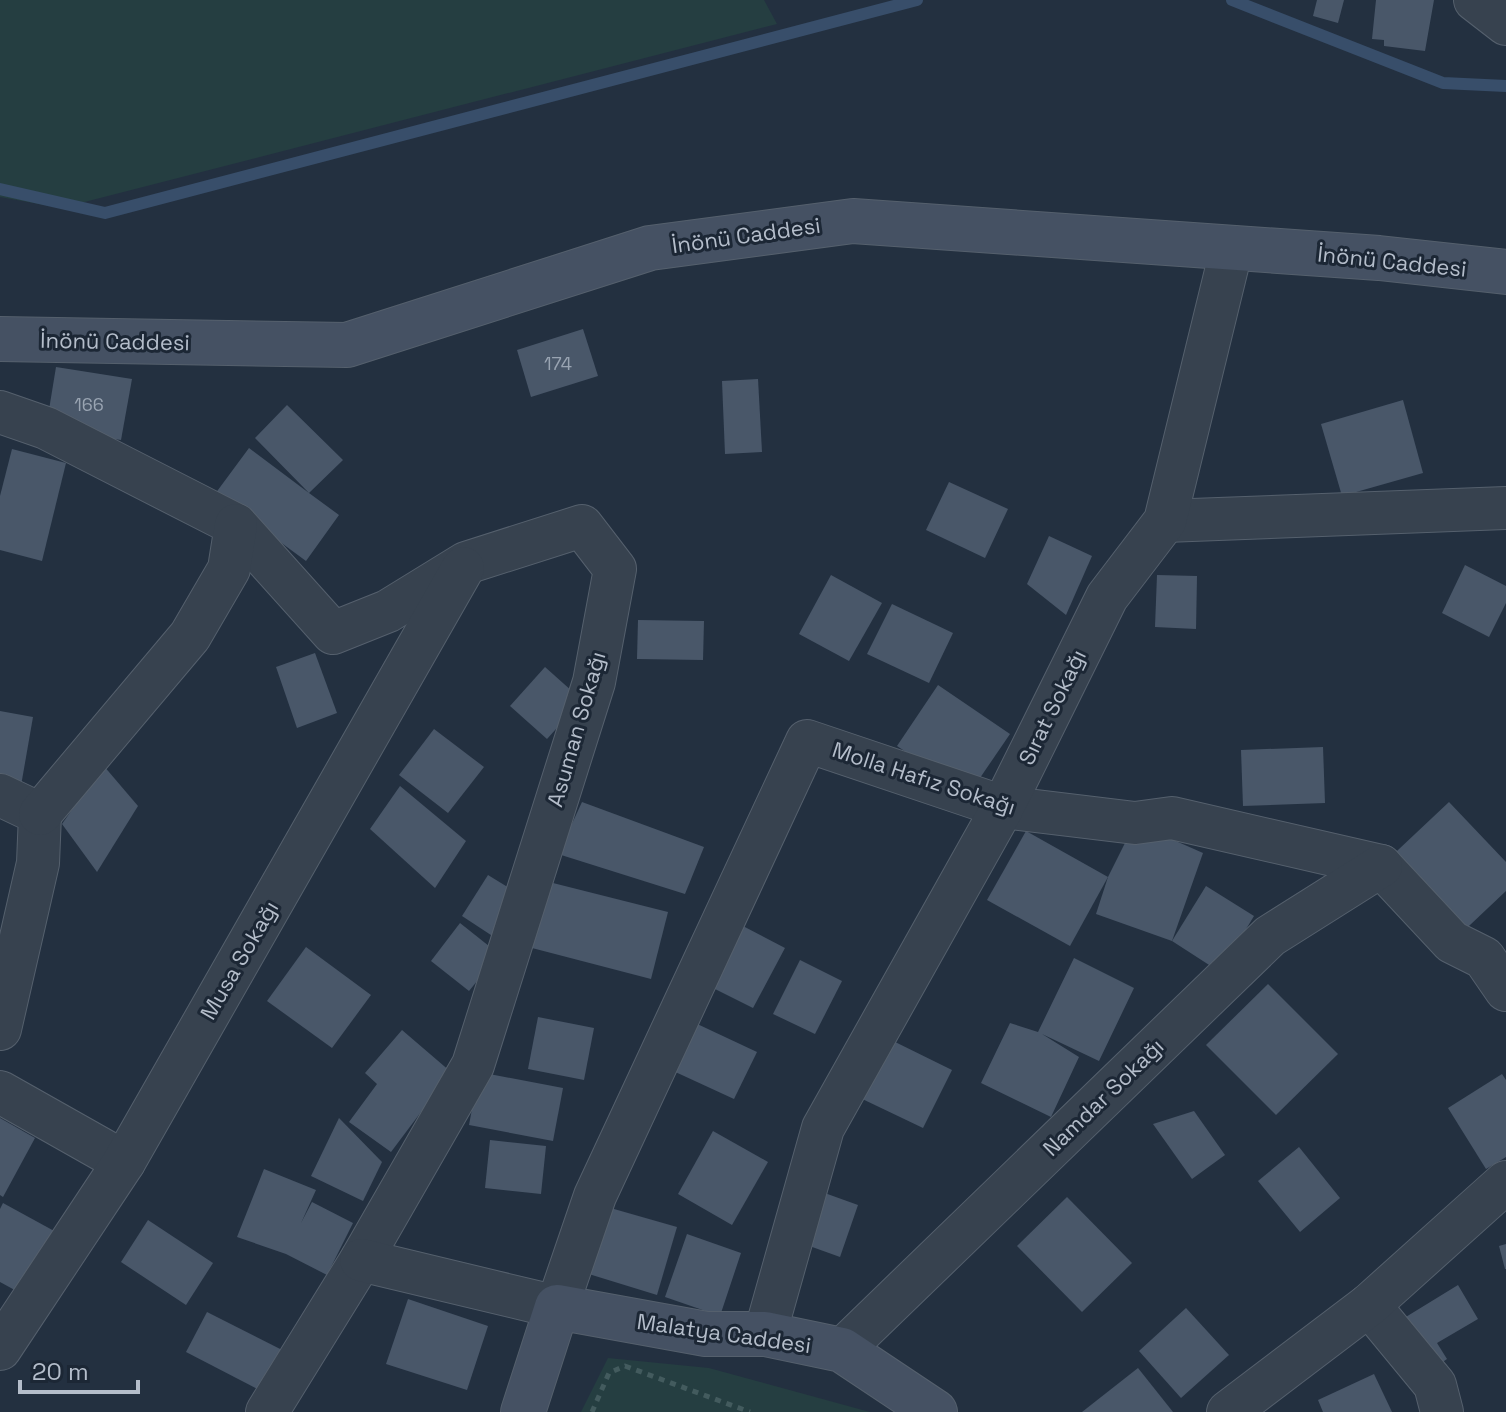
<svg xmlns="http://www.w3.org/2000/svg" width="1506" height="1412" font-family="'Space Grotesk',sans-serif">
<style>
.green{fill:#253e41}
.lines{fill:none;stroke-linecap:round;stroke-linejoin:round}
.stream{stroke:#384e6a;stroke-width:12}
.building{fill:#495769}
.street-casing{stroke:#55606d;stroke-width:44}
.secondary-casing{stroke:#55606d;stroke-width:46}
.path{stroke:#435b5e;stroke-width:5;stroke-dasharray:6 6;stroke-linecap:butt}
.street{stroke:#37424f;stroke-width:42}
.secondary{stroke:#455163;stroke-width:44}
.labels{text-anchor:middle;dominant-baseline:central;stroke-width:6;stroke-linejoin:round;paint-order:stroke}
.number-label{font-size:18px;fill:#99a4b2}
.street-label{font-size:22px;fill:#b4bdca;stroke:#1c2735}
</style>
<rect width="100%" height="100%" fill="#233040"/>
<g class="green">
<polygon points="0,0 764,0 777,24 61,208 0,197"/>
<polygon points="608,1358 709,1368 870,1412 581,1412"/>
</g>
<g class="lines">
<g class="stream">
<polyline points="1232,0 1443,83 1506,86"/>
<polyline points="0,189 105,213 917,0"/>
</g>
</g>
<g class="building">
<polygon points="1317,0 1344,0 1338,23 1313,16"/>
<polygon points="1376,0 1434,0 1425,51 1384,46 1384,40 1372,39"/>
<polygon points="583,329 598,376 531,397 517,350"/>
<polygon points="56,367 132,379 121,440 46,428"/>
<polygon points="758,379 762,452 725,454 722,381"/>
<polygon points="1403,400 1423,473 1342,496 1321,424"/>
<polygon points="287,405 343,460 309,493 339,515 306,561 215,494 249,448 309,493 255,438"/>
<polygon points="12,449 66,463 42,561 0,550 0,496"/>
<polygon points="949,482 1008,509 985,558 926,530"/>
<polygon points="1049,536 1092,556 1066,615 1027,584"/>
<polygon points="1465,565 1506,586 1506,603 1489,637 1442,613"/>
<polygon points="831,575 882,603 849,661 799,634"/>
<polygon points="1157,575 1197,576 1196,629 1155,627"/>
<polygon points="892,604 953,633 929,683 867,654"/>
<polygon points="638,620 704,621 703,660 637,659"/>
<polygon points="315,653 337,713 297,728 276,667"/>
<polygon points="545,667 582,700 547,739 510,706"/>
<polygon points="938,685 1010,734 969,794 897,746"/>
<polygon points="0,711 33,717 18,803 0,795"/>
<polygon points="434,729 484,767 448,813 399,775"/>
<polygon points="1323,747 1325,803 1243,806 1241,750"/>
<polygon points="103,765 138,806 97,872 62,824"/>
<polygon points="400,786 466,841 435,888 370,829"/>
<polygon points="582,802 704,847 685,894 558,854"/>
<polygon points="1449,802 1506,862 1506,891 1452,942 1381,866"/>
<polygon points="1135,823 1203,853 1172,941 1096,914 1108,877"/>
<polygon points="1026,831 1108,877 1070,946 987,900"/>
<polygon points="488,875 524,897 497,939 462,916"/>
<polygon points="549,882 668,912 651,979 532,948"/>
<polygon points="1206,886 1254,916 1220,972 1172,941"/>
<polygon points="460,923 499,954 469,991 431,961"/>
<polygon points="741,925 785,948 753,1008 709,986"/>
<polygon points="306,947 371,995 332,1048 267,1001"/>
<polygon points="1074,958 1134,988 1099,1061 1042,1034 1079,1057 1051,1117 981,1083 1010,1023 1038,1032"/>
<polygon points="800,960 842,981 815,1034 773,1014"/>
<polygon points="1268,984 1338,1054 1276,1115 1206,1045"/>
<polygon points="538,1017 594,1028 584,1080 528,1069"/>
<polygon points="693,1022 757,1052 734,1099 671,1070"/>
<polygon points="402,1030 451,1072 391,1152 349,1122 377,1084 365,1073"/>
<polygon points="885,1037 952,1070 923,1128 856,1096"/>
<polygon points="479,1072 563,1088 553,1141 469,1125"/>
<polygon points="1502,1074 1506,1080 1506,1157 1486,1169 1448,1108"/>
<polygon points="1194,1111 1225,1155 1192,1179 1153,1124"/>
<polygon points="0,1118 35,1138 3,1197 0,1195"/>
<polygon points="339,1118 382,1162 363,1201 311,1176"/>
<polygon points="713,1131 768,1162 732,1225 678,1194"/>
<polygon points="490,1140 546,1146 541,1194 485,1188"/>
<polygon points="1299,1147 1340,1198 1300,1232 1258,1181"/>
<polygon points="264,1169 316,1190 301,1223 312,1202 353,1223 327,1275 286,1254 237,1237"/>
<polygon points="808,1187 858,1205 840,1257 790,1239"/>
<polygon points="1067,1197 1132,1263 1082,1312 1017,1246"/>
<polygon points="3,1203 56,1232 22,1294 0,1282 0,1209"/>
<polygon points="600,1205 677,1227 657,1295 579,1271"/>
<polygon points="148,1220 213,1263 186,1305 121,1262"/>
<polygon points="687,1234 741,1253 720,1316 665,1297"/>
<polygon points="1506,1244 1506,1269 1505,1269 1499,1246"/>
<polygon points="1458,1285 1478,1319 1437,1343 1447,1359 1426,1373 1396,1323"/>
<polygon points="408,1299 488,1326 467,1390 386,1364"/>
<polygon points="1186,1308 1229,1355 1181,1398 1139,1351"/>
<polygon points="207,1312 292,1355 271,1396 186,1352"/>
<polygon points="1138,1368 1173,1412 1082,1412"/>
<polygon points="1374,1374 1392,1412 1323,1412 1318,1400"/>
</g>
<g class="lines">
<defs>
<g id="street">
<polyline points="1475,0 1506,24"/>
<polyline points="0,412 46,428 236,525 333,633 388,611 466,563 582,526 615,569 594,682 473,1065 361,1260 267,1412"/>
<polyline points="1165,521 1506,508"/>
<polyline points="0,795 40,814 38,863 0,1029"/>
<polyline points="40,814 190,636 229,569 236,525"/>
<polyline points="0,1092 124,1162"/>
<polyline points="361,1260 557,1307 595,1196 807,741 1003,807 1135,823 1172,818 1381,866 1452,942 1484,958 1506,990"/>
<polyline points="1369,1305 1435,1385 1442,1412"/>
<polyline points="765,1334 823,1128 1003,807 1107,597 1165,521 1232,247"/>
<polyline points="0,1349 124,1162 463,568"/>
<polyline points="842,1350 1270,936 1381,866"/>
<polyline points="1228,1412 1369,1305 1506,1182"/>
</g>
<g id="secondary">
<polyline points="0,339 347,345 650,248 853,221 1379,258 1506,272"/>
<polyline points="523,1412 557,1307 706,1334 765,1334 842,1350 935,1412"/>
</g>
</defs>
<use href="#street" class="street-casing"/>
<use href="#secondary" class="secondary-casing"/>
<polyline class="path" points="592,1412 609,1373 625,1366 750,1412"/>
<use href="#street" class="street"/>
<use href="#secondary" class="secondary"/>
</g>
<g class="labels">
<g class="number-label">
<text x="558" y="363">174</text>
<text x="89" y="404">166</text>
</g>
<g class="street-label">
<text transform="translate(746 235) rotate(-8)">İnönü Caddesi</text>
<text transform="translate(1392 261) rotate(6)">İnönü Caddesi</text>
<text transform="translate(115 341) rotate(1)">İnönü Caddesi</text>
<text transform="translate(1052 707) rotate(-64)">Sırat Sokağı</text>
<text transform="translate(576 729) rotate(-74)">Asuman Sokağı</text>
<text transform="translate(924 778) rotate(18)">Molla Hafız Sokağı</text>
<text transform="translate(239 960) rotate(-60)">Musa Sokağı</text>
<text transform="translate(1103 1097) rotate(-44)">Namdar Sokağı</text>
<text transform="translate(724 1333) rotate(8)">Malatya Caddesi</text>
</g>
</g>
<path d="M20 1380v12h118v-12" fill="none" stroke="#b4bdca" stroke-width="4"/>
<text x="32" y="1380" font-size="24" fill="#b4bdca" stroke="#1c2735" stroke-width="6" paint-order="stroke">20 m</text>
</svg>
